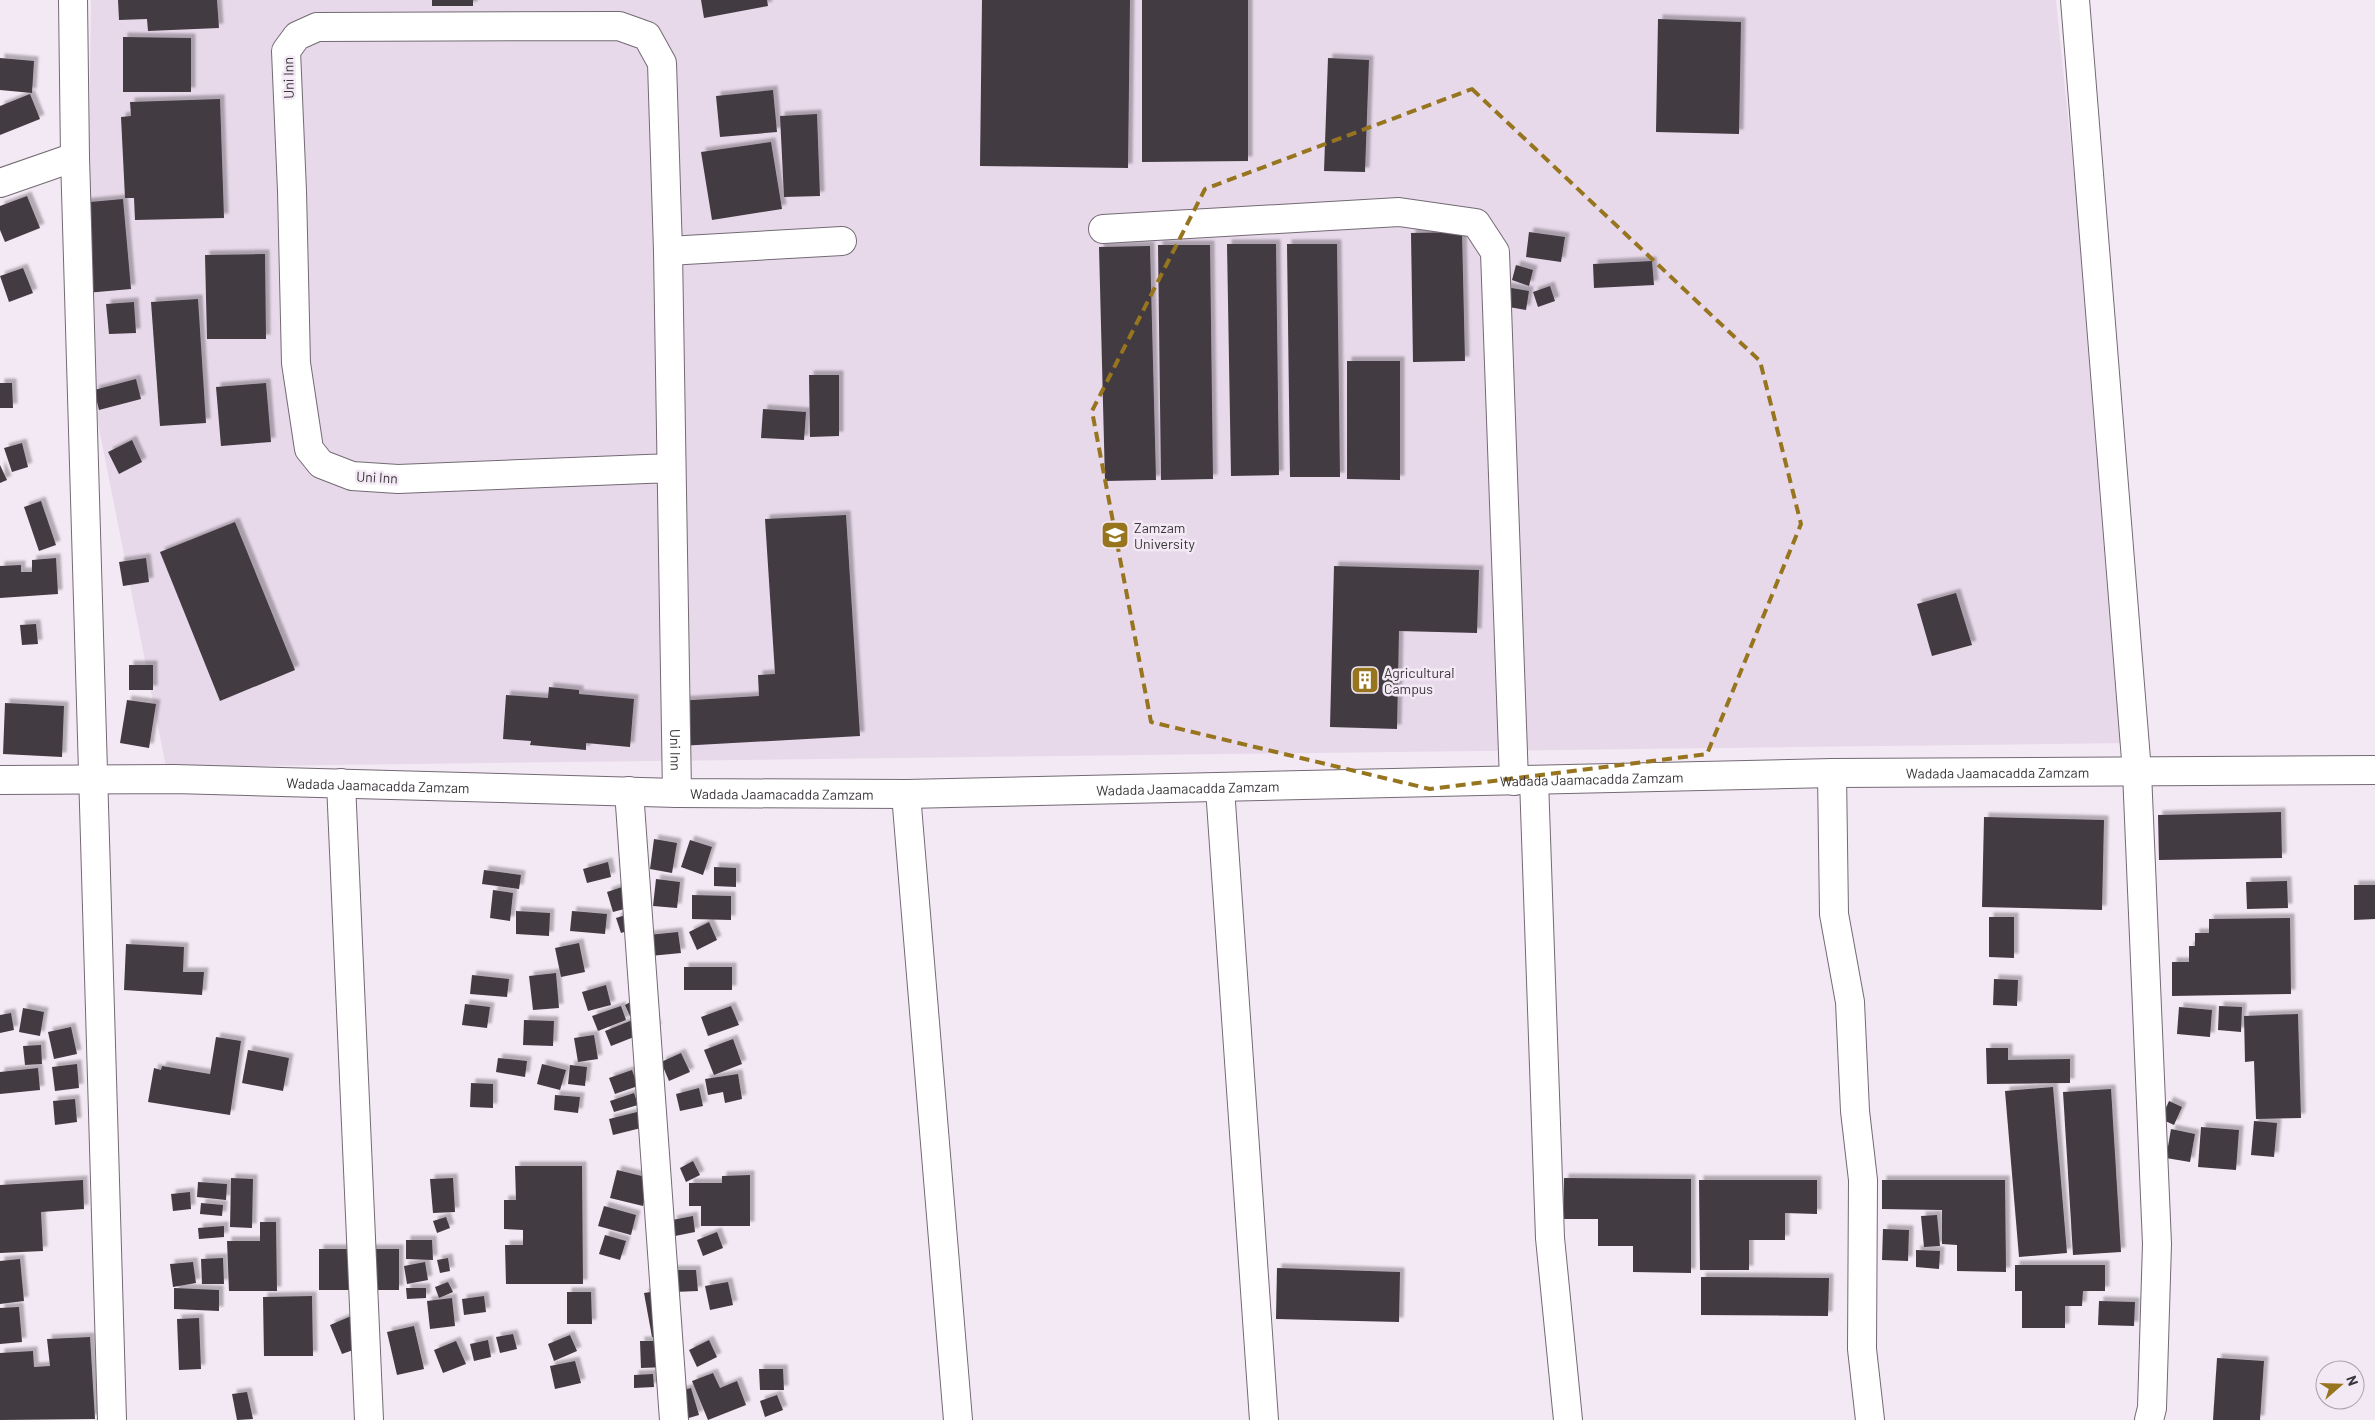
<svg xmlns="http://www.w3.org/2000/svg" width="2375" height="1420" font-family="Barlow,sans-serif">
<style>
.built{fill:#e8d9ea}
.building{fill:#423a43;filter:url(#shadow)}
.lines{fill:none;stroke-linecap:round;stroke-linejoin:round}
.minor-casing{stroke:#736a74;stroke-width:30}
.minor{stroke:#fff;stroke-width:28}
.marked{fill:none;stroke:#96751e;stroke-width:4;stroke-dasharray:10 6;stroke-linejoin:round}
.labels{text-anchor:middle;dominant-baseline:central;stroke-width:5;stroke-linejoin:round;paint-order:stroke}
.street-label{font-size:14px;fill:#3a363b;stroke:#f3e9f4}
.poi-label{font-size:14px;fill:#3a363b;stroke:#f3e9f4;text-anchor:start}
</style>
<defs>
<filter id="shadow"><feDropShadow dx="4.5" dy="-4.5" stdDeviation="1" flood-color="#0004"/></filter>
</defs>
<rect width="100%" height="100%" fill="#f3e9f4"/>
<polygon class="built" points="91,0 2056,0 2132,743 166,767 79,327 89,168"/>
<g class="building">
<polygon points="118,0 217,0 219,28 148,31 147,19 119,20"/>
<rect x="432" y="0" width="41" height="6"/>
<polygon points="701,0 767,0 768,6 704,18"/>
<polygon points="982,0 1130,0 1128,168 980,166"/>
<polygon points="1142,0 1248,0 1248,161 1142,162"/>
<polygon points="1658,19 1741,22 1739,134 1656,132"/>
<polygon points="123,37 191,38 191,92 123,92"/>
<polygon points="0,58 34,61 32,93 0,90"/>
<polygon points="1328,58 1369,60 1365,172 1324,171"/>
<polygon points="773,90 777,132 720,137 716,96"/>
<polygon points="30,94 40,119 0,135 0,106"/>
<polygon points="220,99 224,218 135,220 134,198 125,198 121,117 131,116 130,102"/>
<polygon points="817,114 820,196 784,197 780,116"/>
<polygon points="771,142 782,209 712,220 701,152"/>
<polygon points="27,196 40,228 5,242 0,230 0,206"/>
<polygon points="123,199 131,289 86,293 79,203"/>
<polygon points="1462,232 1465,361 1413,362 1411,233"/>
<polygon points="1529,232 1565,237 1561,262 1526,257"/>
<polygon points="1227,244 1276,244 1279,475 1231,476"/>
<polygon points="1287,244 1337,244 1340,477 1290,477"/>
<polygon points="1158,245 1210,245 1213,479 1161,480"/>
<polygon points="1150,246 1156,480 1105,481 1099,247"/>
<polygon points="265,254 266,339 207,339 205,255"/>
<polygon points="1652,261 1654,285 1594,288 1593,264"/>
<polygon points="1516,265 1533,270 1529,286 1512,280"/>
<polygon points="23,268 33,293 9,302 0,276"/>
<polygon points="1550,286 1555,301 1538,307 1533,292"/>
<polygon points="1506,287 1529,291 1526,310 1503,306"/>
<polygon points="198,299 206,423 160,426 151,302"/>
<polygon points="134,302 136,333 109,334 106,304"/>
<polygon points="1347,361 1400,361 1400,480 1347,479"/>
<polygon points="809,375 839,375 839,436 810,437"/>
<polygon points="136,379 141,399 99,410 94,390"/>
<polygon points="0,383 12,383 13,408 0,408"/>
<polygon points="266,383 271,442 221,446 216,387"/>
<polygon points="763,409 806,412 804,440 761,438"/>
<polygon points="132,440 142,462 119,474 108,452"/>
<polygon points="22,443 28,467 12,472 4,448"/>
<polygon points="0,465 7,480 0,483"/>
<polygon points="41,501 56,545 39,551 24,507"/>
<polygon points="846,515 860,736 679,746 676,701 759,696 758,675 775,674 765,519"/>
<polygon points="235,522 295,670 220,701 160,552"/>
<polygon points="56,558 58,594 0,598 0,566 21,565 21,572 32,572 32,560"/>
<polygon points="146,558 149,582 123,586 119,562"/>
<polygon points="1334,566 1479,570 1477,633 1399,631 1397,729 1330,727"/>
<polygon points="1956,593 1972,645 1932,656 1917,604"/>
<polygon points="36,624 38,644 22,645 20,625"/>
<rect x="129" y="665" width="24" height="25"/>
<polygon points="549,687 579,690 579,694 634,699 630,747 586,743 586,750 530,745 531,741 503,739 506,695 548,698"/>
<polygon points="127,700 156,704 149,748 120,743"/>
<polygon points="5,703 64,706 62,757 3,754"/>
<polygon points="2281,812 2282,858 2159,860 2158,815"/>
<polygon points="1984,817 2104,820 2102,910 1982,907"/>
<polygon points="654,839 677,843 672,873 650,869"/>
<polygon points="690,840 712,847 703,875 681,867"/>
<polygon points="608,862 611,877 587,883 583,869"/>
<polygon points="714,867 736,868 736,887 714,886"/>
<polygon points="484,870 521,875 519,889 482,884"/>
<polygon points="656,879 680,882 677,908 653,906"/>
<polygon points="2287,881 2288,908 2247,909 2246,882"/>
<polygon points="2354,885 2375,885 2375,919 2354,920"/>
<polygon points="622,887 628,908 613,912 607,892"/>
<polygon points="493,890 513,893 510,921 490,918"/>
<polygon points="692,895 731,896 731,920 692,919"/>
<polygon points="516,911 550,913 549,936 516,934"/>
<polygon points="572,911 607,914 605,934 570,931"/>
<polygon points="638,911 643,926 621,933 616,918"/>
<polygon points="1989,917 2014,917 2014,958 1989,957"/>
<polygon points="2290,918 2291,994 2172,996 2172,962 2189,962 2189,946 2195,946 2195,933 2209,933 2209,919"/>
<polygon points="709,922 717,940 697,950 689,932"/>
<polygon points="678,932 681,953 650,956 648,935"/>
<polygon points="579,943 585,972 561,977 555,948"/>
<polygon points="126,944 184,947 183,972 204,972 202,995 124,990"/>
<rect x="684" y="967" width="48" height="23"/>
<polygon points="556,973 559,1008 533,1010 529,976"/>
<polygon points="472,975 509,979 507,997 470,994"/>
<polygon points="1994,979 2018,980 2017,1006 1993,1005"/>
<polygon points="606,985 611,1005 588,1011 582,992"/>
<polygon points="645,994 651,1005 630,1016 625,1005"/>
<polygon points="465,1004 490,1007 487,1028 462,1025"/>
<polygon points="621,1006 626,1020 598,1031 592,1016"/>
<polygon points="731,1006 739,1025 708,1036 701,1017"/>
<polygon points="2219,1006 2242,1007 2241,1032 2218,1030"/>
<polygon points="2179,1007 2212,1010 2210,1037 2177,1034"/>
<polygon points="23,1008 44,1012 40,1036 19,1032"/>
<polygon points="11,1013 14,1030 0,1033 0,1015"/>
<polygon points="650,1013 657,1028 611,1046 605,1031"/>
<polygon points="2298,1014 2301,1118 2256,1119 2254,1061 2245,1062 2244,1016"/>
<polygon points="524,1020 554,1021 553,1046 523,1045"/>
<polygon points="71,1027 77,1054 54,1059 48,1032"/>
<polygon points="594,1035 598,1059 578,1062 574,1038"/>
<polygon points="216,1037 241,1041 230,1115 148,1102 154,1068 161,1070 162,1066 210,1074"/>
<polygon points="733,1039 742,1064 714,1075 704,1050"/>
<polygon points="41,1045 42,1064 25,1065 23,1046"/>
<polygon points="1986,1048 2008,1048 2008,1060 2070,1059 2070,1083 1987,1084"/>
<polygon points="248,1050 289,1058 283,1091 242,1083"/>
<polygon points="681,1053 690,1072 669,1081 661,1062"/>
<polygon points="498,1058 527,1061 525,1077 496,1072"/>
<polygon points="77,1064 79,1088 55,1091 52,1067"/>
<polygon points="542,1064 566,1070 560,1090 537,1084"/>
<polygon points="570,1065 587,1067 585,1086 568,1084"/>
<polygon points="38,1068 40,1090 0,1094 0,1072"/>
<polygon points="632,1070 638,1086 615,1094 609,1078"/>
<polygon points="738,1074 742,1099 725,1103 723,1092 708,1095 705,1079"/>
<polygon points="471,1083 493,1084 493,1108 470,1107"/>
<polygon points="2053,1087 2067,1253 2019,1257 2005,1091"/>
<polygon points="699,1088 703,1106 680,1111 676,1094"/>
<polygon points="2111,1089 2121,1252 2073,1255 2063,1092"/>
<polygon points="634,1093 638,1105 614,1112 610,1101"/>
<polygon points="555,1095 580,1097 578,1113 554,1110"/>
<polygon points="75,1099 77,1122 55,1125 53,1101"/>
<polygon points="2169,1101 2182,1107 2174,1125 2161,1119"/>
<polygon points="637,1112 641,1128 613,1135 609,1119"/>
<polygon points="2254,1121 2277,1123 2274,1157 2251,1155"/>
<polygon points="2201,1127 2239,1130 2236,1170 2198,1167"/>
<polygon points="2171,1129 2195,1134 2190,1162 2166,1158"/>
<polygon points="693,1161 700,1175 686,1182 680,1168"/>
<polygon points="515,1166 582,1166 583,1284 506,1284 505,1245 523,1245 523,1230 504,1229 504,1200 516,1200"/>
<polygon points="617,1170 650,1178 643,1206 610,1198"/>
<polygon points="750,1175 750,1226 701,1226 701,1206 689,1206 689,1183 722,1183 722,1176"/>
<polygon points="231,1178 253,1179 252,1228 230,1227"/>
<polygon points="453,1178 455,1212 433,1213 430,1179"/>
<polygon points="1564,1178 1691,1179 1691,1273 1633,1272 1633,1246 1598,1246 1598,1219 1563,1219"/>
<polygon points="83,1180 84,1209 41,1212 43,1251 0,1253 0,1185"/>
<polygon points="1699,1180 1817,1180 1817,1214 1785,1213 1785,1240 1749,1240 1749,1270 1700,1270"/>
<polygon points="1882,1180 2005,1180 2006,1272 1957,1271 1957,1245 1942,1244 1942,1210 1882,1209"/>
<polygon points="198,1182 227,1184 226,1200 197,1197"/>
<polygon points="190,1192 191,1209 173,1211 171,1194"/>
<polygon points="201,1203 223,1205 222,1216 200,1214"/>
<polygon points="604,1206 636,1215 631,1235 598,1226"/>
<polygon points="1937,1215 1940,1246 1924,1247 1921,1216"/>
<polygon points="693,1216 695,1232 675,1236 672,1220"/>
<polygon points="446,1217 450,1228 437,1233 433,1221"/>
<polygon points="260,1222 276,1222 277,1291 229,1291 227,1241 260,1241"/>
<polygon points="224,1226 224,1237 199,1239 198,1228"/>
<polygon points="1883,1229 1909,1230 1908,1261 1882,1260"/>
<polygon points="717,1232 723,1248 703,1256 697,1240"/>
<polygon points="605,1235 626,1241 620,1260 599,1254"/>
<polygon points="406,1240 432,1240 433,1260 406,1259"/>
<rect x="319" y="1249" width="80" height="41"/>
<polygon points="1916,1250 1940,1251 1939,1269 1916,1267"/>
<polygon points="223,1258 224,1284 202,1284 201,1259"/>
<polygon points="448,1258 450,1271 440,1273 437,1260"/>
<polygon points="20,1259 24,1301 0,1304 0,1261"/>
<polygon points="193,1262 196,1283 173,1287 170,1264"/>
<polygon points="425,1262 428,1280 407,1284 404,1266"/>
<polygon points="2015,1265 2105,1265 2105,1291 2083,1291 2082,1306 2065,1306 2065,1328 2022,1328 2022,1291 2015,1291"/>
<polygon points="1277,1268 1400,1272 1399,1322 1276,1319"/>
<polygon points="672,1270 696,1270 698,1291 673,1292"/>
<polygon points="1701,1277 1829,1278 1828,1316 1701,1315"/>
<polygon points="448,1282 453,1292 439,1298 435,1287"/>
<polygon points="728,1282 733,1305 710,1310 705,1286"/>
<polygon points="174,1288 219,1290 219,1311 174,1309"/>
<polygon points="406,1288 426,1288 426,1298 407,1299"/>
<polygon points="670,1289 677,1333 652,1337 644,1293"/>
<polygon points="567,1292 591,1292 592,1324 567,1324"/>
<polygon points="312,1296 313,1356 264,1356 263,1297"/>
<polygon points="484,1296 486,1312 464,1315 462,1299"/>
<polygon points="452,1298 455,1326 430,1329 427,1301"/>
<polygon points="2099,1301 2135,1302 2134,1326 2098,1325"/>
<polygon points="19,1307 22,1342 0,1344 0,1308"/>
<polygon points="356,1314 367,1345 342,1354 330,1325"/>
<polygon points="199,1318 201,1369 179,1370 177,1319"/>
<polygon points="414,1326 424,1369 397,1375 387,1332"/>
<polygon points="513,1334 517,1349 500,1353 496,1337"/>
<polygon points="570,1335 577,1351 554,1361 548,1344"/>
<polygon points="90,1337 95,1419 0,1420 0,1353 33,1351 34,1367 50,1366 47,1339"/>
<polygon points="488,1340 491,1357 474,1361 470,1344"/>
<polygon points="709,1340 717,1357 697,1367 689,1350"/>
<polygon points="456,1341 466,1364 443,1373 434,1350"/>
<polygon points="640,1341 667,1341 668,1367 641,1368"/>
<polygon points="2217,1358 2264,1361 2260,1420 2213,1420"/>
<polygon points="575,1361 581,1383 555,1389 550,1366"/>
<polygon points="759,1369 783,1369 784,1390 760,1390"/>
<polygon points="713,1373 720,1388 737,1381 746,1405 708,1420 692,1381"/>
<polygon points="653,1374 654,1387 634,1388 634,1375"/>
<polygon points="691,1388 699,1415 682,1420 663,1396"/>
<polygon points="247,1392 253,1419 237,1420 232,1394"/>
<polygon points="777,1395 783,1410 765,1417 760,1401"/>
</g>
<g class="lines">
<defs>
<g id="minor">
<polyline points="73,0 75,157 112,1420"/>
<polyline points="2075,0 2137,772 2157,1244 2152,1408 2149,1420"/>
<polyline points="0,183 75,157"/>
<polyline points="1103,229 1399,212 1476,223 1495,252 1514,781"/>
<polyline points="668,251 842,241"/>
<path id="s1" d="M671,468L398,479L352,476L321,464L309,449L296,363L292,191L286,51L297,36L317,27L619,26L647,36L662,63L668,251L677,793"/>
<polyline points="1832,773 1834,914 1850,1002 1855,1111 1863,1180 1862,1349 1870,1420"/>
<path id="s2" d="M0,780L174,779L677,793L906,794L1832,773L2375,770"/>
<polyline points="1534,780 1550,1238 1568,1420"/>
<polyline points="341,783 369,1420"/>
<polyline points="1220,788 1264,1420"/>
<polyline points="629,791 674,1420"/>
<polyline points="906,794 958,1420"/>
</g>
</defs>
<use href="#minor" class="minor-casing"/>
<use href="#minor" class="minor"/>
</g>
<path class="marked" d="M1472,89L1760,361L1801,524L1707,754L1430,789L1151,722L1092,411L1205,189Z"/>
<defs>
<symbol id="university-square" viewBox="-11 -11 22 22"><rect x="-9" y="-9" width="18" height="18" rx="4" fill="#96751e" stroke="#f3e9f4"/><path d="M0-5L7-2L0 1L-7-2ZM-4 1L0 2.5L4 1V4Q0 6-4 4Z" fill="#fff"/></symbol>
<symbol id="building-square" viewBox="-11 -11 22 22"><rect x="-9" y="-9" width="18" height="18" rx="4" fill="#96751e" stroke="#f3e9f4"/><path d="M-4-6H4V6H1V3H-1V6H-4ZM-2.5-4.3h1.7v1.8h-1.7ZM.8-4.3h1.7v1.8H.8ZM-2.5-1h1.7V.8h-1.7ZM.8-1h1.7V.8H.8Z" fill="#fff"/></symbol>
</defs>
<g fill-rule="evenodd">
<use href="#university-square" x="1099" y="519" width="32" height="32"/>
<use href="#building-square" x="1349" y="664" width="32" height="32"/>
</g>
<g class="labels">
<g class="street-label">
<text transform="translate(288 78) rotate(-91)">Uni Inn</text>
<text transform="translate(377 477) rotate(3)">Uni Inn</text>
<text stroke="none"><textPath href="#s1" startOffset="1861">Uni Inn</textPath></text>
<text stroke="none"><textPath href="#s2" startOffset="1998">Wadada Jaamacadda Zamzam</textPath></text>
<text stroke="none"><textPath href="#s2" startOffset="1592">Wadada Jaamacadda Zamzam</textPath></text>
<text stroke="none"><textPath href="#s2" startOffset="378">Wadada Jaamacadda Zamzam</textPath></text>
<text stroke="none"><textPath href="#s2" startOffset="1188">Wadada Jaamacadda Zamzam</textPath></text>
<text stroke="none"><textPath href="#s2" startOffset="782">Wadada Jaamacadda Zamzam</textPath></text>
</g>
<g class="poi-label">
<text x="1134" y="527">Zamzam<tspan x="1134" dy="16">University</tspan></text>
<text x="1384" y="672">Agricultural<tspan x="1384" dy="16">Campus</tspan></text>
</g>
</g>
<g transform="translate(2340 1385) rotate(70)"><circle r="24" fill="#f3e9f4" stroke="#a9a1aa"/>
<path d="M0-4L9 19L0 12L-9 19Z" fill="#96751e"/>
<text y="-8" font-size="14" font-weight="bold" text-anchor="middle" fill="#3a363b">N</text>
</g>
</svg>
